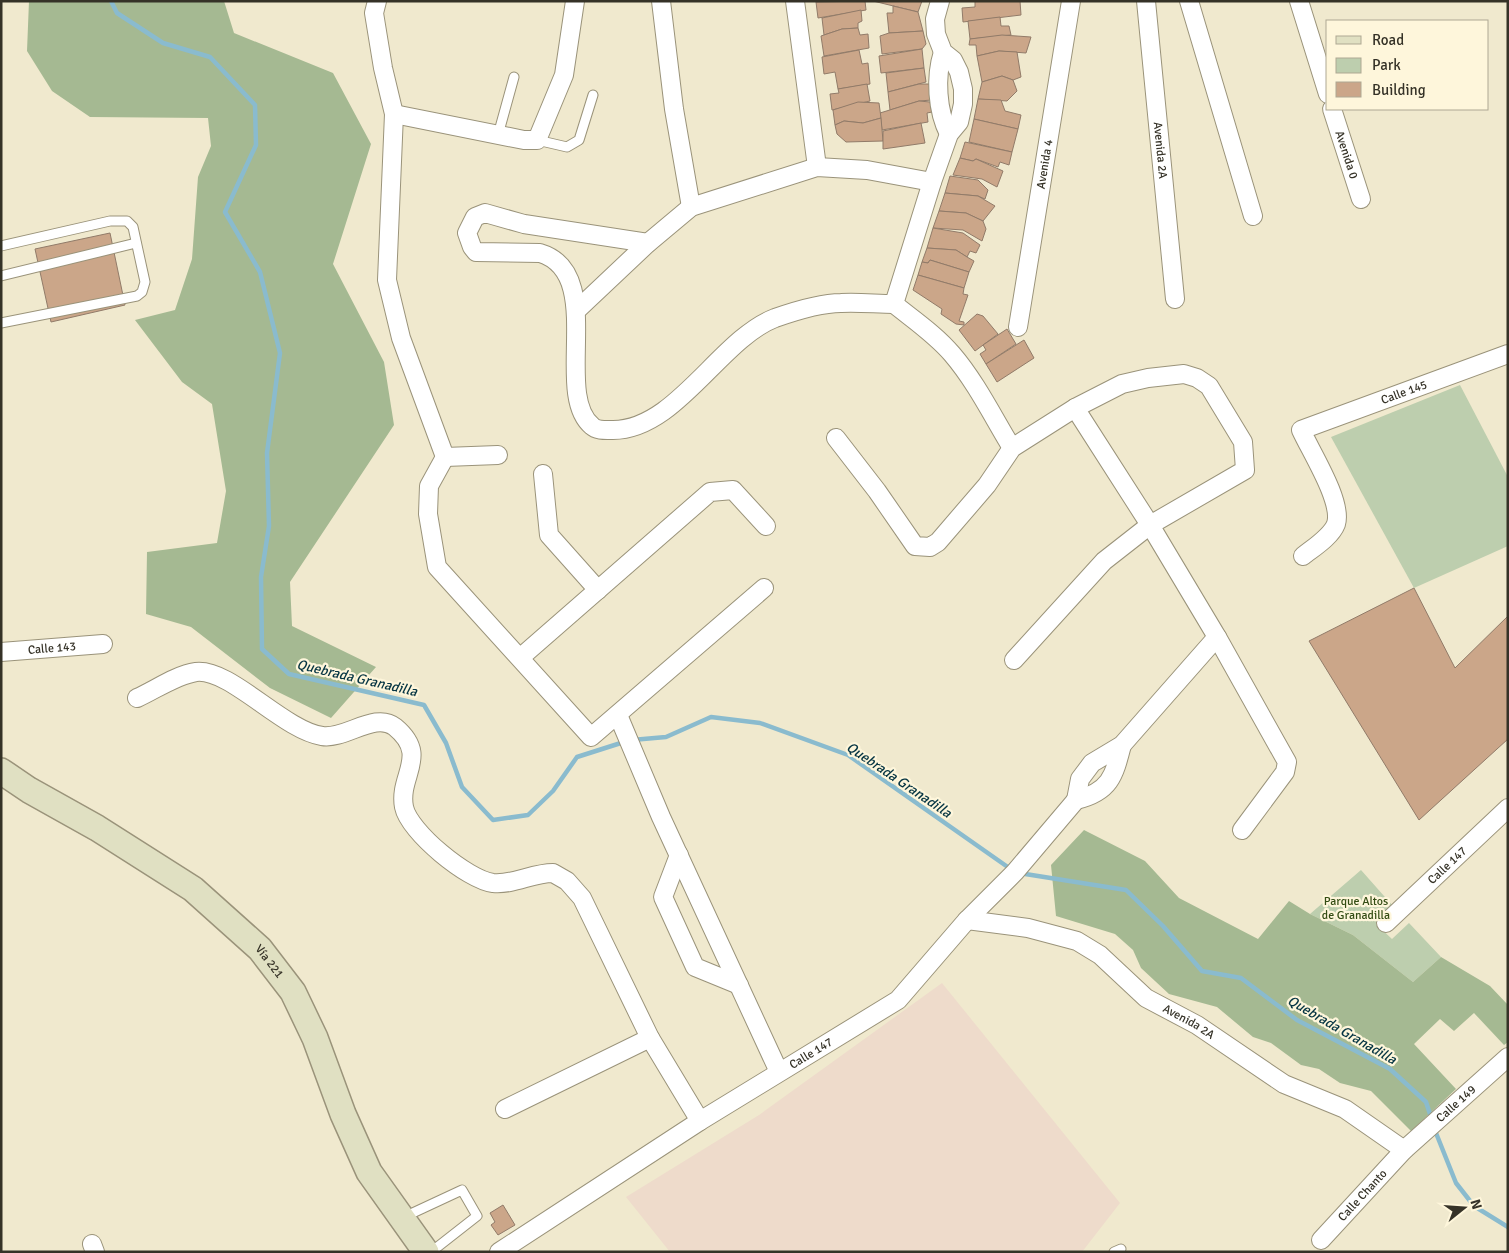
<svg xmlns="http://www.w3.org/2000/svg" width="1509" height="1253" font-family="Signika,sans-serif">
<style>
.industrial{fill:#eedbcb}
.green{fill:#bdceae}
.forest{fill:#a5b992}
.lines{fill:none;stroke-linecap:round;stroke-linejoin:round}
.stream{stroke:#8abbce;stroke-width:4.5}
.building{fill:#cba689;stroke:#917b69}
.lane-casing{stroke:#9a937a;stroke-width:11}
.street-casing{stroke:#9a937a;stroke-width:20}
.secondary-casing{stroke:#9a937a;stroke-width:28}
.lane{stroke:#fff;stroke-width:9}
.street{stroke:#fff;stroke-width:18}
.secondary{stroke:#e0e0c2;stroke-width:25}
.labels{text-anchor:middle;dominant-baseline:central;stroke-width:4.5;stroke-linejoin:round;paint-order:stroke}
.street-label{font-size:12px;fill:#353227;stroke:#fef6db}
.park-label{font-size:12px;fill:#344d14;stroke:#fef6db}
.water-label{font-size:14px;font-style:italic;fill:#063543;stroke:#fef6db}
</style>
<rect width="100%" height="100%" fill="#f0e9ce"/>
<polygon class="industrial" points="942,983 1120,1203 1082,1252 670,1252 626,1197 759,1115"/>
<g class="green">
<polygon points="1460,385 1508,477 1508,546 1414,588 1331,437"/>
<polygon points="1361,870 1392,905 1376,924 1392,939 1409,923 1441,957 1413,982 1353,935 1310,914"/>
</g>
<g class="forest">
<polygon points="29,1 224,1 234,33 333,73 371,144 333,264 384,362 394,425 290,582 292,626 376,667 331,718 270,688 191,627 146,614 147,552 217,543 226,491 212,404 182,382 135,320 175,310 192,259 198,177 211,146 208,118 90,117 52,91 27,51"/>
<polygon points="1084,830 1145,861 1179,898 1258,939 1289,901 1310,914 1353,935 1413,982 1441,957 1490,986 1508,1005 1508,1042 1504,1045 1474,1013 1454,1031 1440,1019 1414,1044 1456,1089 1411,1131 1371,1091 1340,1083 1319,1069 1301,1065 1271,1043 1253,1037 1217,1007 1169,994 1141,968 1133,950 1115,934 1056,916 1051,865"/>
</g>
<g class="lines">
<g class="stream">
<polyline points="111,1 117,13 163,43 210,57 255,105 256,145 225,212 260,272 280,353 267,453 269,526 261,577 262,649 289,674 424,705 446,743 462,787 493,820 528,815 553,791 577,757 624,742"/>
<polyline points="632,740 666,737 711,717 760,723 848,755 1012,870"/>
<polyline points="1019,873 1126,890 1163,926 1202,971 1241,978 1297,1020 1390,1069 1426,1102 1432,1120"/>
<polyline points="1434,1128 1456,1183 1474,1206 1508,1227"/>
</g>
</g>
<g class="building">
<polygon points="865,1 866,10 818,18 816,2"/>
<polygon points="873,1 922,1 918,12"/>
<polygon points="975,1 1020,1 1021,15 963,22 962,8 975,7"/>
<polygon points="893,6 918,12 923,31 889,33 887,13 893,13"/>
<polygon points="861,10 862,21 858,23 858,28 842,29 824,35 822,18"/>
<polygon points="1000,17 1001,26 1009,26 1011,35 970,39 968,21"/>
<polygon points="858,28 860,35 868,34 869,48 824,56 821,36 842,29"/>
<polygon points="923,31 926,44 922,49 882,54 880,36 889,33"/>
<polygon points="1002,35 1031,37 1026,53 999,51 977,56 976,45 969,45 970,39"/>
<polygon points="922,49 924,68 881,73 879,56"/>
<polygon points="859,50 862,64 868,63 870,84 838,89 835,72 824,74 822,57"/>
<polygon points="999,51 1017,52 1021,77 1013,80 1002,76 982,82 977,56"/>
<polygon points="924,68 926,82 888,92 886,73"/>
<polygon points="1002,76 1013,80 1017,91 1007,101 978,99 982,82"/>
<polygon points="867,84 870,101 832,110 830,94 839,93 838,89"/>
<polygon points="919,84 930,84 932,100 919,101 890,110 888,92"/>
<polygon points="978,99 1001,100 1005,111 1021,115 1018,129 974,119"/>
<polygon points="919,101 930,102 932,112 927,113 928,122 882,130 880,113"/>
<polygon points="858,102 879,103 881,118 863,123 844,121 835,125 833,110"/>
<polygon points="881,118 883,141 846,142 837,134 835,125 844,121 863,123"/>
<polygon points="974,119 1018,129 1012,152 969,142"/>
<polygon points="921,123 925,143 883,149 883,131"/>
<polygon points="965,142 1012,152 1009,165 1000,162 998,167 976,159 973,161 960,158"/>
<polygon points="960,158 973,161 976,159 1003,171 997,187 982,179 953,175"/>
<polygon points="950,176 978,180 988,190 985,199 978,196 945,193"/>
<polygon points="945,193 978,196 995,206 983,221 966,213 939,211"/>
<polygon points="939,211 966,213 983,221 986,229 982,241 963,230 933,228"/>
<polygon points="933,228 963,233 980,245 976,253 970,251 967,257 956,250 927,248"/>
<polygon points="110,233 125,305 51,322 35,249"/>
<polygon points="927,248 956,250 967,257 974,261 969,272 930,260 928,263 922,262"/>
<polygon points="930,260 969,272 964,288 918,275 922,262 928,263"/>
<polygon points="918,275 964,288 963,294 968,295 959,321 964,322 964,325 956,324 941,314 942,309 913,290"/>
<polygon points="977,314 983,316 998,334 975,351 959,330"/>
<polygon points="1007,329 1016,344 986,364 980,354 986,350 983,345"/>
<polygon points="1024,340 1034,358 997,382 986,364"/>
<polygon points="1414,588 1455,668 1508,616 1508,739 1419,820 1309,641"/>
<polygon points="503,1205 515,1225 498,1235 491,1225 495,1222 490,1213"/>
</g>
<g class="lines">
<defs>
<g id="lane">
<polyline points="498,135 514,77"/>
<polyline points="537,140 567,147 579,140 593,95"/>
<polyline points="1,246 110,221 127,221 133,227 145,282 142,292 137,296 1,323"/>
<polyline points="1,276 136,243"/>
<polyline points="404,1217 462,1190 477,1216 431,1252"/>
<polyline points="1114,1252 1121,1249"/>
</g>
<g id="street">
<polyline points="377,1 374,13 383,68 394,114 387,280 401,338 445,457 498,455"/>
<polyline points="661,1 674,109 691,207"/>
<polyline points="795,1 817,167"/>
<path d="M940,1L935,19L936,34L943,52L953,60L959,72L963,89V104L959,122L949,134L932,182L894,304C914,320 936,335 952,354C976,382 993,417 1012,448"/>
<path id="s1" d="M1146,1L1175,299"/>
<polyline points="1189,1 1253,216"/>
<polyline points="1299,1 1328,94"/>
<path d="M943,52C935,77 937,111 949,134"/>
<path id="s2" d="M1332,109L1361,199"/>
<polyline points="394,114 524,140 537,140 564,75 575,1"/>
<path d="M648,243L524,224L485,213L475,217L467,233L472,247L476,252L540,253C607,273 552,393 592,426C597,431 606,430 613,430C676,430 720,339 775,318C795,311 821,303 841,303C859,302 877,304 894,304"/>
<polyline points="577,310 648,243 691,207 817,167 867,170 932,182"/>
<path id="s3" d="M1018,327L1071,1"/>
<polyline points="1075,408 1150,525 1217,637 1287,762 1285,772 1242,830"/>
<polyline points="836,438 877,491 915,546 930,547 938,542 987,485 1012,448 1075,408 1122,384 1148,378 1184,374 1197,378 1209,386 1243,442 1245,470 1150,525 1104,561 1014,660"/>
<polyline points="445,457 429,486 428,514 437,567 591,737 764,588"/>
<polyline points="543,474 549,535 598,590"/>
<path id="s4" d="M1303,556C1313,548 1331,537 1336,524C1343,502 1311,452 1301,430L1508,354"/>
<path id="s5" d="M1,652L103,644"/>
<polyline points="521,657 710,492 733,490 766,526"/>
<path d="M137,698C155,690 176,675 196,672C230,668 283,730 322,736C345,740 375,711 395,727C430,756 398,775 404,807C409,832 468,880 493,883C514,885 532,873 553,873L567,881L582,898L650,1038L700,1121"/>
<polyline points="618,715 661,817 779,1072"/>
<polyline points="1076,800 1080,779 1092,763 1122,745 1217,637"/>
<path d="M1076,800C1110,792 1114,776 1122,745"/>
<polyline points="679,855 663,897 695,967 739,985"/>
<path id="s6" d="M967,920L1028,928L1077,941L1100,955L1146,998L1197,1025L1284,1084L1345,1109L1404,1150"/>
<path id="s7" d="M1386,923L1508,808"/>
<polyline points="505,1109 650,1038"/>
<path id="s8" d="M1321,1240L1404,1150L1508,1057"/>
<polyline points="92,1244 95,1252"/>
<path id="s9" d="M499,1252L700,1121L898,1000L967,920L1015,872L1076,800"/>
</g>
<g id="secondary">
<path id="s10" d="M1,771L29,790L97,828L193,889L260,949L293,992L315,1038L343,1114L369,1172L426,1252"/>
</g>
</defs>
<use href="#lane" class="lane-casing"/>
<use href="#street" class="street-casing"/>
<use href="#secondary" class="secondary-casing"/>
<use href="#lane" class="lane"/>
<use href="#street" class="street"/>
<use href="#secondary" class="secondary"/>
</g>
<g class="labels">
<g class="street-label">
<text stroke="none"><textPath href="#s1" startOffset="150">Avenida 2A</textPath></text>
<text stroke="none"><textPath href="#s2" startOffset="48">Avenida 0</textPath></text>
<text stroke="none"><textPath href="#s3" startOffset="165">Avenida 4</textPath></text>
<text stroke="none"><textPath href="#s4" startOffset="258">Calle 145</textPath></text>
<text stroke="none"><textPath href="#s5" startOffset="51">Calle 143</textPath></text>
<text stroke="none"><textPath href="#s7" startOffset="84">Calle 147</textPath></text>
<text stroke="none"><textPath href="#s10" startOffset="331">Vía 221</textPath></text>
<text stroke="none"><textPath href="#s6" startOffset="251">Avenida 2A</textPath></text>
<text stroke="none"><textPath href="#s9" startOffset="370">Calle 147</textPath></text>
<text stroke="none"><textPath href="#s8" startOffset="192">Calle 149</textPath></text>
<text stroke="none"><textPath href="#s8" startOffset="61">Calle Chanto</textPath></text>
</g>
<g class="park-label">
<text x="1356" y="901">Parque Altos<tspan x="1356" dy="14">de Granadilla</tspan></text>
</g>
<g class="water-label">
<text transform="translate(357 678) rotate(13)">Quebrada Granadilla</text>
<text transform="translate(899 780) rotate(34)">Quebrada Granadilla</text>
<text transform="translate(1342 1030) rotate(30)">Quebrada Granadilla</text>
</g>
</g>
<rect width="1509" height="1253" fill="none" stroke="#353227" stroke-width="5"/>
<rect x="1326" y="20" width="162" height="90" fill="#fef6db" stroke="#aea893"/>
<rect x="1336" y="36" width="25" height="8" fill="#e0e0c2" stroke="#aea893"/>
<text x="1372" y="45" font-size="15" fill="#353227">Road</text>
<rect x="1336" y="58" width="25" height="15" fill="#bdceae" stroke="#aea893"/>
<text x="1372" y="70" font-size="15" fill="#353227">Park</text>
<rect x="1336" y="82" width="25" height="15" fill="#cba689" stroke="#aea893"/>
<text x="1372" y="95" font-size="15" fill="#353227">Building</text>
<g transform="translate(1464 1208) rotate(73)" stroke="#fef6db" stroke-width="4" paint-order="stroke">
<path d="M0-4L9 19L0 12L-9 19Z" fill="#353227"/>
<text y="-8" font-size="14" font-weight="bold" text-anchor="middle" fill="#353227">N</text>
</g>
</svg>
